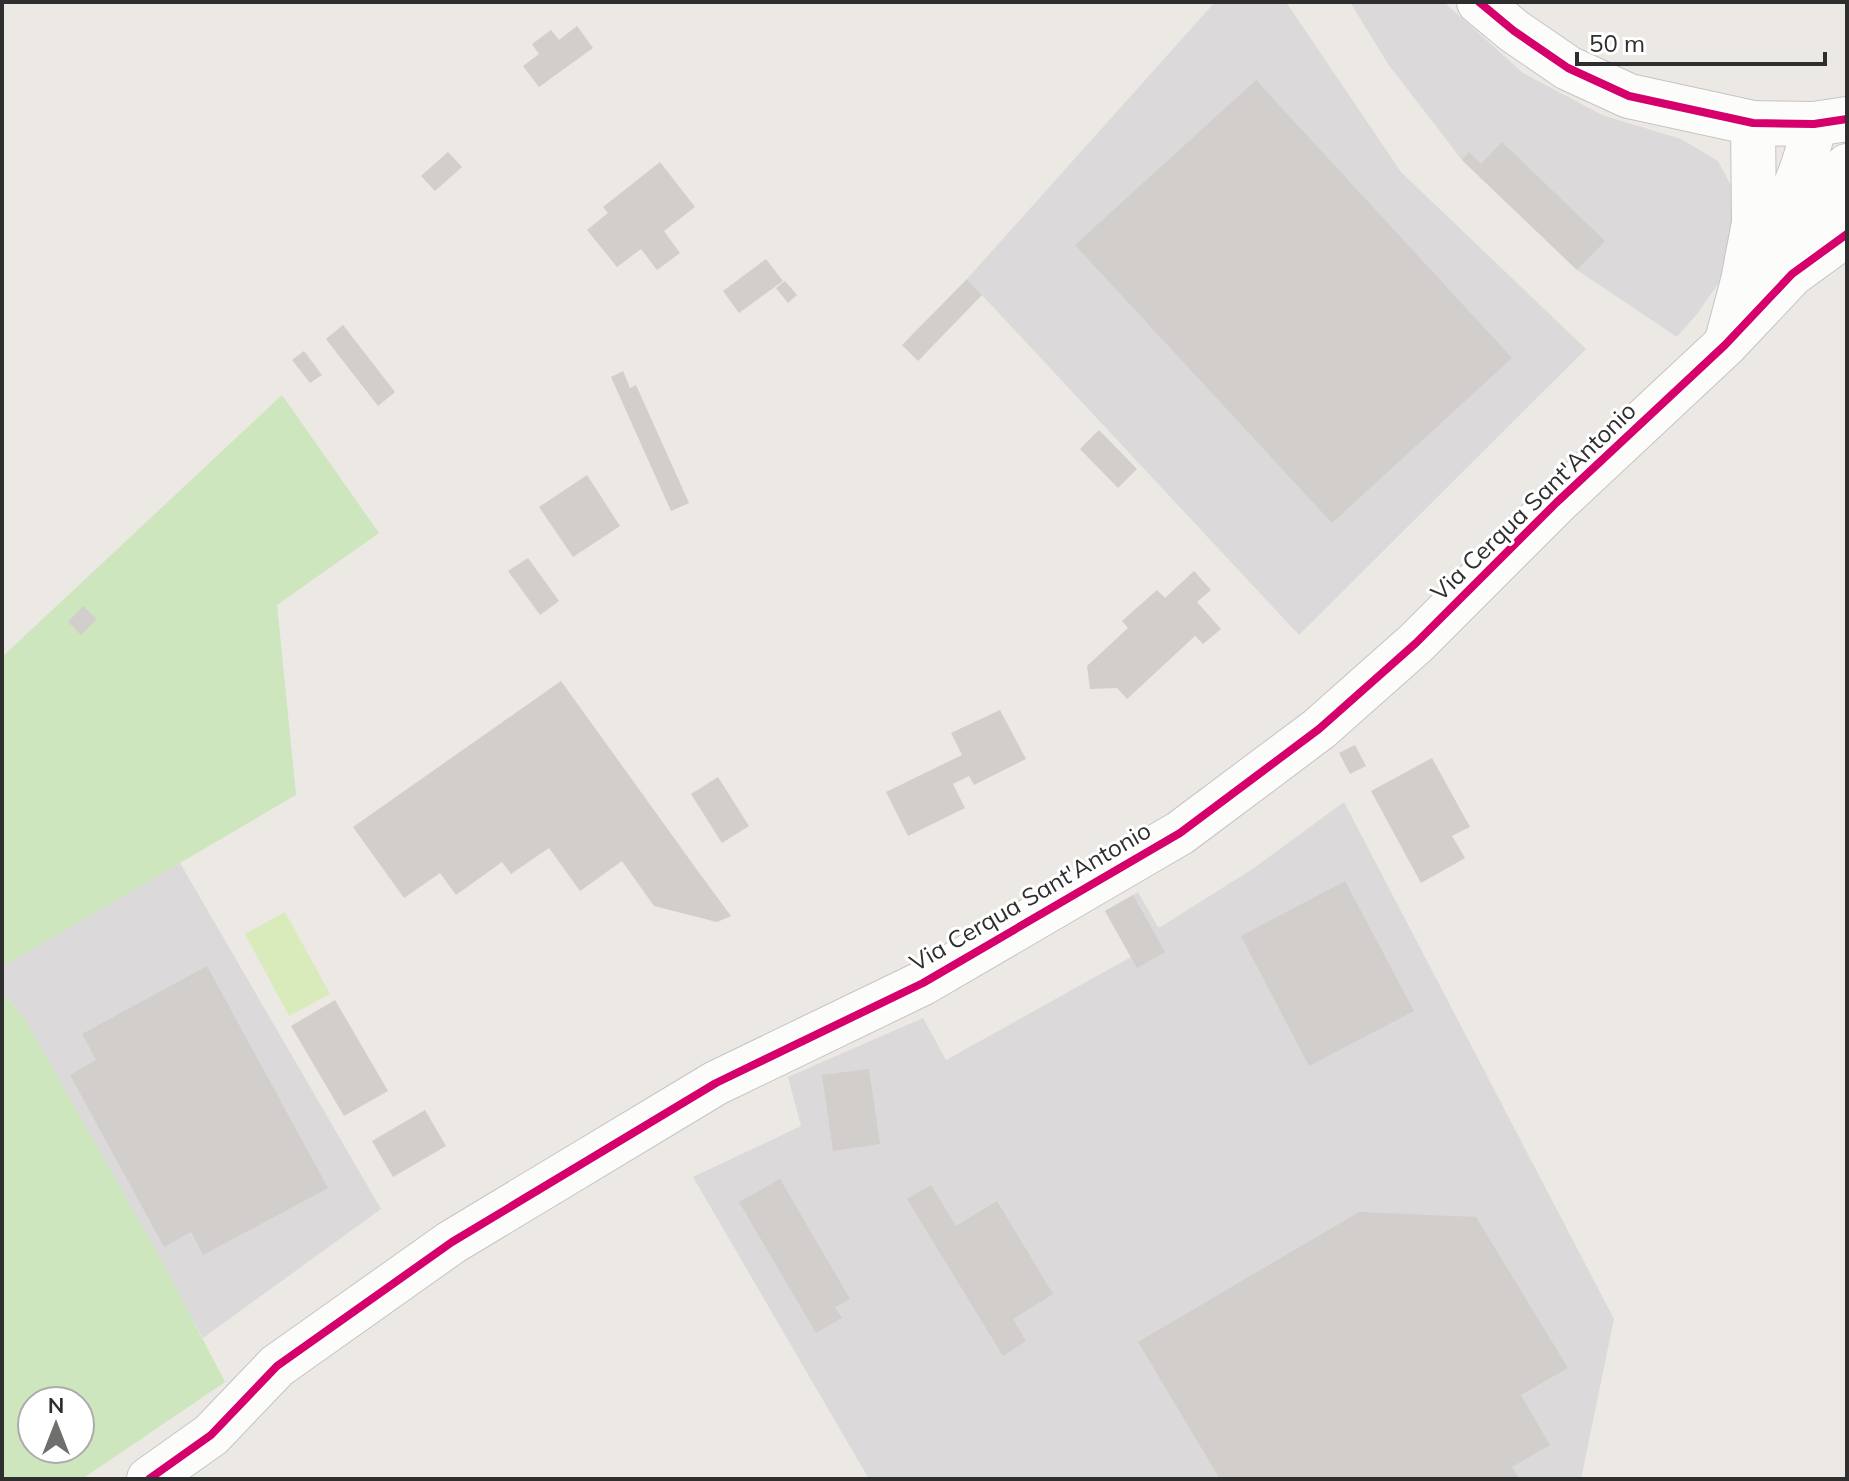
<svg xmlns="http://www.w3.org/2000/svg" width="1849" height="1481" font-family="Mulish,sans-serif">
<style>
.industrial{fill:#dcd9db}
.green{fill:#cee6be;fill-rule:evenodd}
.pitch{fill:#d9eabb}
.building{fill:#d1cecb}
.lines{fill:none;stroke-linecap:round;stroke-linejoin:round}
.secondary-casing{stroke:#c5c4c5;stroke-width:46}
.secondary{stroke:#fcfcfb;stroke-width:44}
.cycleway-casing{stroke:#fff;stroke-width:13}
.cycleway{stroke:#d6006c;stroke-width:8}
.labels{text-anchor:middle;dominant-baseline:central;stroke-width:6;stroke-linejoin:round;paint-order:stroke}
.street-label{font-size:24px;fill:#2e2e2e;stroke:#fff}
</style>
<rect width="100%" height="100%" fill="#ece8e4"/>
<g class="industrial">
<polygon points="1215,2 1286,2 1401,172 1586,349 1299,635 967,279"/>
<polygon points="1350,2 1444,2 1523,73 1602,115 1681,139 1718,161 1737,197 1725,274 1697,314 1677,337 1577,270 1462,160 1388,64"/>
<polygon points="1344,802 1614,1319 1581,1479 869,1479 693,1177 801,1126 788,1077 923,1018 946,1060 1131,957 1105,911 1138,892 1158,927 1162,926 1254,868"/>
<polygon points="180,863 381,1209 203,1338 22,1014 2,994 2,967"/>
</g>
<g class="green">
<polygon points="282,395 379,533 277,605 296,795 2,967 2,657"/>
<path d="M2,994L22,1014L162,1261L225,1382L82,1479H2ZM32,1401H80V1449H32Z"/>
</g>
<polygon class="pitch" points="285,912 330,994 289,1016 245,934"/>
<g class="building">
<polygon points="577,26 593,48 539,87 523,66 539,54 532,44 551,30 559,40"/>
<polygon points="1256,80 1512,358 1332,523 1075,245"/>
<polygon points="1502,142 1605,241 1577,270 1462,160 1469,152 1481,164"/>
<polygon points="448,152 462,167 435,191 421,176"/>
<polygon points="660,162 695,207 664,231 680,253 657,270 641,249 617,267 587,230 608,213 603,207"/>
<polygon points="766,259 783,281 739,313 723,291"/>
<polygon points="967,279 982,295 918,361 902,345"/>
<polygon points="785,281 797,295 788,303 776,288"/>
<polygon points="343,325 395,392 378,406 326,339"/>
<polygon points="304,351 322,375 310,383 292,360"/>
<polygon points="623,371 630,388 636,385 689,503 671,511 611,377"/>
<polygon points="1099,430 1137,469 1118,488 1080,449"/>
<polygon points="587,475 620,526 573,557 539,507"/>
<polygon points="528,558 559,601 540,615 508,571"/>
<polygon points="1194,571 1211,590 1197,602 1221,629 1203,644 1195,636 1127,699 1117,688 1090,689 1087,666 1128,628 1122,621 1157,590 1165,598"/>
<polygon points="83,606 97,619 81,635 68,622"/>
<polygon points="561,681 700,874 731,916 717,922 654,906 622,861 580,891 549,848 511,874 502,862 456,895 440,873 404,898 353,827"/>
<polygon points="1000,710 1026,759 974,785 969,776 953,784 965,808 908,836 886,792 962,755 951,733"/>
<polygon points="1355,745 1366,766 1350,774 1339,753"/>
<polygon points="1432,758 1470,827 1452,836 1465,858 1421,883 1371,791"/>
<polygon points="718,777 749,826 722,843 691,794"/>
<polygon points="1345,881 1414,1011 1309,1066 1241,936"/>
<polygon points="1133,895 1165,952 1137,968 1105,911"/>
<polygon points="207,966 328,1188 203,1255 191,1232 164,1247 70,1075 96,1060 82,1034"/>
<polygon points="335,1000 388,1091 344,1116 291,1026"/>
<polygon points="869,1069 880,1144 833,1151 822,1075"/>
<polygon points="425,1110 446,1146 393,1177 372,1141"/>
<polygon points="780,1179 850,1299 835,1307 842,1318 816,1333 739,1202"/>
<polygon points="931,1185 956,1226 997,1201 1053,1294 1013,1319 1026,1341 1003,1356 907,1199"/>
<polygon points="1359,1212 1476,1217 1568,1368 1521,1395 1550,1445 1512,1467 1519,1479 1220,1479 1138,1342"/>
</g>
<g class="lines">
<defs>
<g id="secondary">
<polyline points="1479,2 1514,31 1568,68 1629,96 1753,123 1814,124 1847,119"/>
<polyline points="1802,259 1829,216 1847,166"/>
<path d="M1756,260C1783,218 1805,174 1814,124"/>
<polyline points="1728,337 1743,281 1754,223 1753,123"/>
<polyline points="149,1479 211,1435 277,1366 452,1242 716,1083 923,983 1180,833 1319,729 1416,643 1556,503 1725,345 1792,274 1847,234"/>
</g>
</defs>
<use href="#secondary" class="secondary-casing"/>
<use href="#secondary" class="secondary"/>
<defs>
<g id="cycleway">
<polyline points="1479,2 1514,31 1568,68 1629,96 1753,123 1814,124 1847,119"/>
<polyline points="149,1479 211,1435 277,1366 452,1242 716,1083 923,983 1180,833 1319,729 1416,643 1556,503 1725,345 1792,274 1847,234"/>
</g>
</defs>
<use href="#cycleway" class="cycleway-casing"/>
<use href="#cycleway" class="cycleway"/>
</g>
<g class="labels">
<g class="street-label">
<text transform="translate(1533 501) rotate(-44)">Via Cerqua Sant'Antonio</text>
<text transform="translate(1030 896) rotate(-30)">Via Cerqua Sant'Antonio</text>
</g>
</g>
<rect width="1849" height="1481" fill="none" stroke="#2e2e2e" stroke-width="8"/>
<g transform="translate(56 1425)"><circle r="38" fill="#ffffff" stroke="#ababab" stroke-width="2"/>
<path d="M0-6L14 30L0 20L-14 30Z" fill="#706f6e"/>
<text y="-12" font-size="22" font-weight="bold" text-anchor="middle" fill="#2e2e2e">N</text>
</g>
<path d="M1577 52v12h248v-12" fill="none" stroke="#2e2e2e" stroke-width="4"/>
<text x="1589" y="52" font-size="24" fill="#2e2e2e" stroke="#ffffff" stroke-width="6" paint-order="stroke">50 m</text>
</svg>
